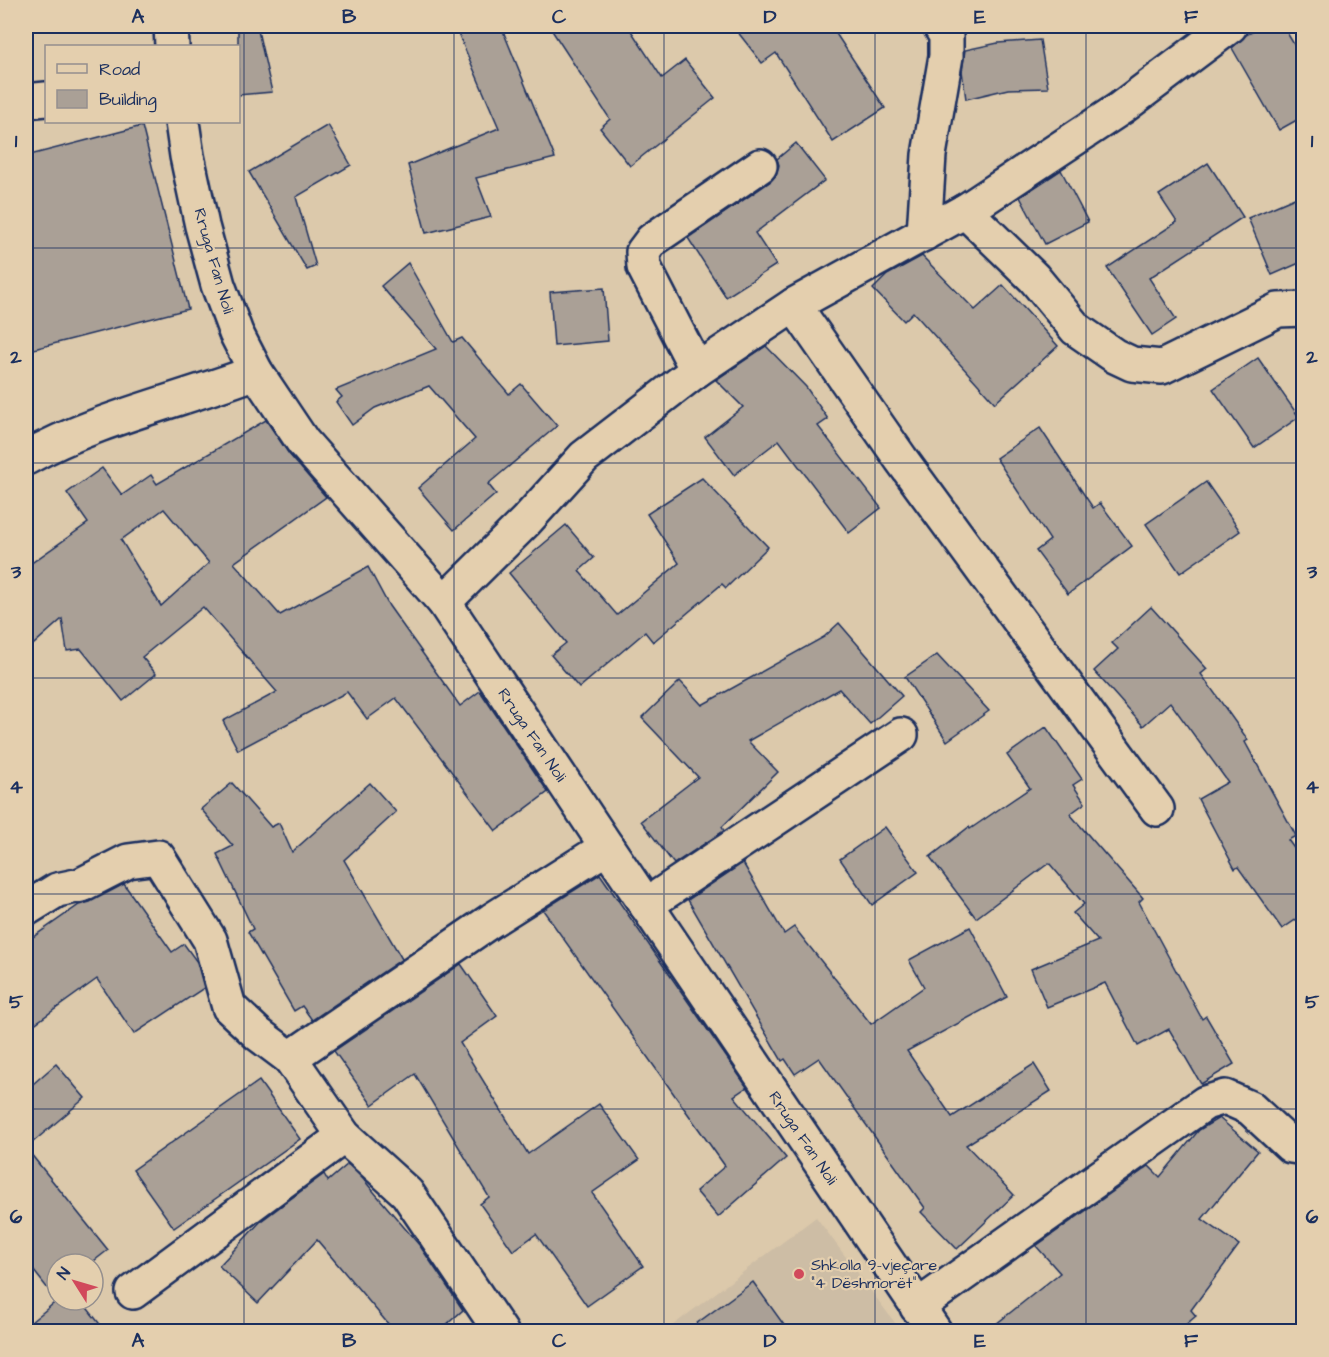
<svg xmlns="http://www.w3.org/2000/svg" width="1329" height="1357" font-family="'Architects Daughter',sans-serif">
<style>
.built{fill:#cdbda5}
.building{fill:#aaa096;stroke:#1b2f5e;stroke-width:1.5;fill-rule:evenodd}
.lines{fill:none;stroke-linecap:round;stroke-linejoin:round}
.minor-casing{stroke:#1b2f5e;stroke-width:38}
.secondary-casing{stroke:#1b2f5e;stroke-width:38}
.minor{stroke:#e4cfae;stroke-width:33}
.secondary{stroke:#e4cfae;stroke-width:33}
.grid{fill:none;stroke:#1b2f5e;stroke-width:1.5;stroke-opacity:0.55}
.poi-dot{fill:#d1495b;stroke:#e4cfae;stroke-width:2}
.labels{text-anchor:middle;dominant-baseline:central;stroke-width:4.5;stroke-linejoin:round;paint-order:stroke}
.street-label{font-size:16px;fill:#1b2f5e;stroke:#e4cfae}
.poi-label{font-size:16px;fill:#1b2f5e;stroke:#e4cfae;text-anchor:start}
.neatline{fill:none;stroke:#1b2f5e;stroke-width:2}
.grid-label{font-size:20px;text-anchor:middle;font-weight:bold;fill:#1b2f5e}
</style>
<rect width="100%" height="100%" fill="#dcc9ab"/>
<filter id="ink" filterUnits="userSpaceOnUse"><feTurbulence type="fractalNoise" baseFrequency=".0167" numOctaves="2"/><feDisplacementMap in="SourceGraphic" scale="12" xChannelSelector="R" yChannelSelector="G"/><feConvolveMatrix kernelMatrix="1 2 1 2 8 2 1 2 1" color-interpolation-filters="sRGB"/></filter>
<g filter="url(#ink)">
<polygon class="built" points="816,1217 901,1331 664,1332"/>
<g class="building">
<polygon points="238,26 257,26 272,92 238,95"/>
<polygon points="455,26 501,26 555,158 476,178 491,217 426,233 408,165 499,128"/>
<polygon points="549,26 628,26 662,78 685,60 715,98 630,166 600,128 610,119"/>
<polygon points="733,26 831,26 885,108 833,142 776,53 762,63"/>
<polygon points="1263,26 1283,26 1304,61 1304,116 1279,130 1232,48 1246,35"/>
<polygon points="1040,40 1048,88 1008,89 966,99 962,71 965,50 998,43"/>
<polygon points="328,125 351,165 296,197 316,266 307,270 249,172"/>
<polygon points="142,126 188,309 26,351 26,156"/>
<polygon points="796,143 825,180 755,233 776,265 726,297 688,238 771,181 777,174 779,165 777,159"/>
<polygon points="1208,163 1243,217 1149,278 1176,319 1152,335 1107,268 1177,222 1159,195"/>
<polygon points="1061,170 1088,222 1045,244 1020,197"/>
<polygon points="1304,194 1304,261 1272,275 1248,218"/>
<polygon points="922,256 975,310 1003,285 1058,346 995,403 913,312 904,321 873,289 887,275"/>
<polygon points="408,263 453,342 462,338 509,394 521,384 557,426 488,484 496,494 454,530 418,488 475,439 429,386 375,408 352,425 336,402 342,397 336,390 436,349 381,286"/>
<polygon points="604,288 608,341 554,346 550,292"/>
<polygon points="766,346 806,387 828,419 818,426 881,508 849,533 779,440 734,475 705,437 743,407 716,380"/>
<polygon points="1258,358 1299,417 1254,448 1213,389"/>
<path d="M266,420L289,454L326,497L234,563L280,615L368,567L389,606L460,706L480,691L548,792L496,831L396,698L367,719L347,692L238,750L223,721L277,692L203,607L142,657L156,674L123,701L81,649L67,651L62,619L26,651V567L88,523L67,493L102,468L122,495L151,475L157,484ZM164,509L209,563L161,606L121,540Z"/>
<polygon points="1040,428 1093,508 1100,503 1132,546 1068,594 1036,551 1050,540 996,458"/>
<polygon points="702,478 768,547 726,588 722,584 653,642 645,632 579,688 551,655 566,643 509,573 566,525 594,558 579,571 617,615 679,563 647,514"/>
<polygon points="1206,482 1240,531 1180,573 1146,524"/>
<polygon points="1151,607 1207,669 1201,674 1248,740 1245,742 1296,836 1288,840 1304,862 1304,914 1282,929 1238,867 1235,869 1198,799 1228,782 1170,702 1143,726 1094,671 1118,649 1112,643"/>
<polygon points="839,623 902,696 870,724 839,689 748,741 778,772 722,827 724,831 674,864 641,821 698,777 642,718 680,681 702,705 824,637"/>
<polygon points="937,655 989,711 947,741 905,677"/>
<polygon points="1046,727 1082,779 1073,785 1085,803 1070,814 1143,898 1139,902 1202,1019 1206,1016 1234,1064 1201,1084 1169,1029 1138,1046 1105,983 1047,1007 1031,969 1098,941 1073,913 1084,904 1049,863 976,918 930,857 969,827 970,829 1030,788 1007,755"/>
<polygon points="232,783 271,827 279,823 292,852 370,783 396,812 344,860 402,959 312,1020 302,1006 294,1011 248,932 253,929 217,854 233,846 201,809"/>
<polygon points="885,827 918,872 872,905 840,859"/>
<polygon points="743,863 784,934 794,927 871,1024 924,987 909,960 970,927 1007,997 907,1051 952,1117 1034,1064 1051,1091 966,1145 1014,1195 957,1249 921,1212 925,1208 819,1058 795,1074 785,1059 782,1061 688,900"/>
<polygon points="600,874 747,1087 734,1096 786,1158 718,1217 696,1191 725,1166 543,910"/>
<polygon points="124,884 172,952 184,944 197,962 204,988 134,1034 97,979 26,1030 26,942 79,905 90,902"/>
<polygon points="461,964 497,1016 460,1043 528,1154 599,1104 639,1160 592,1193 643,1266 587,1306 536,1234 513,1251 480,1204 489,1197 415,1074 372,1105 334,1051"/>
<polygon points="56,1064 85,1098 26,1148 108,1250 90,1264 57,1264 57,1290 52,1294 26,1261 26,1090"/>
<polygon points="259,1081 300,1139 174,1228 133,1170"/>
<polygon points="1219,1118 1258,1151 1202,1219 1239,1245 1191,1310 1196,1316 1177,1332 986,1332 1060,1273 1036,1246 1149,1166 1160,1177 1199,1130"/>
<polygon points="348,1164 363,1179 420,1246 463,1310 438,1332 395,1332 317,1240 258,1303 219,1266 261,1221 324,1174 328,1181"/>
<polygon points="753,1282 789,1332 685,1332"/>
<polygon points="58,1300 81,1300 106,1332 26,1332 26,1326"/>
</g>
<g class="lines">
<defs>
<g id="minor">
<polyline points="26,101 46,99"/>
<polyline points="965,211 1034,278 1076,329 1115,356 1132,364 1162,367 1278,310 1304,309"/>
<polyline points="924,234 929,155 946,56 946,36 940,26"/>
<polyline points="794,305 901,459 1157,809"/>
<polyline points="697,370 644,267 643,252 652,240 760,166"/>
<path d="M26,458C97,418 180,401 256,372"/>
<polyline points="444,602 526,521 584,457 697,370 794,305 965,211 1121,108 1230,26"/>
<polyline points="646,905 901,735"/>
<polyline points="26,909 57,890 81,885 128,861 158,857 210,940 229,1007 258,1034 290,1058"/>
<polyline points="133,1292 344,1136"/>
<polyline points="917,1307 1205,1103 1225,1097 1250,1108 1291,1146 1304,1148"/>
<polyline points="501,1332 407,1193 344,1136 290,1058 492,920 607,847"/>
</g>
<g id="secondary">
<polyline points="171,26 172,46"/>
<polyline points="182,122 187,156 202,226 218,285 236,333 256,372 303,442 444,602 607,847 935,1332"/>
</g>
</defs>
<use href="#minor" class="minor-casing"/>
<use href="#secondary" class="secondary-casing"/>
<use href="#minor" class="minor"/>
<use href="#secondary" class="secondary"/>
</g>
</g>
<path class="grid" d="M244,26V1332M454,26V1332M664,26V1332M875,26V1332M1086,26V1332M26,248H1304M26,463H1304M26,678H1304M26,894H1304M26,1109H1304"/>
<circle class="poi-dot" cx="799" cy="1274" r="6"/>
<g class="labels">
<g class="street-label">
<text transform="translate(214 261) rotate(74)">Rruga Fan Noli</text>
<text transform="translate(532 735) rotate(56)">Rruga Fan Noli</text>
<text transform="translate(803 1138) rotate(56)">Rruga Fan Noli</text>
</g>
<g class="poi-label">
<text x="811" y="1265">Shkolla 9-vjeçare<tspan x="811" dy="18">"4 Dëshmorët"</tspan></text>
</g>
</g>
<rect width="1329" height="1357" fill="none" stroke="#e4cfae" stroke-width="66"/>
<rect x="45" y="45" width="195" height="78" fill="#e4cfae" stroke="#948f8e" stroke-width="1.5"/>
<rect x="57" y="64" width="30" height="9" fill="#e4cfae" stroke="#948f8e" stroke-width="1.5"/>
<text x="99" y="75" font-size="18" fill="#1b2f5e">Road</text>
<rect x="57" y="90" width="30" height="18" fill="#aaa096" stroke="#948f8e" stroke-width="1.5"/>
<text x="99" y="105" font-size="18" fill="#1b2f5e">Building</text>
<g transform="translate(75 1282) rotate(307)"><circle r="28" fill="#e4cfae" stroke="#948f8e" stroke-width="1.5"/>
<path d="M0-4.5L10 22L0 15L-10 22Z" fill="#d1495b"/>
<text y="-9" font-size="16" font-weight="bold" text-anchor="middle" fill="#1b2f5e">N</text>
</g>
<rect x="33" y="33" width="1263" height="1291" class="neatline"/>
<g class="grid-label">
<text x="138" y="23">A</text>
<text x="349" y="23">B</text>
<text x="559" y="23">C</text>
<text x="770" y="23">D</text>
<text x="980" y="23">E</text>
<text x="1191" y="23">F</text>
<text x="16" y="147">1</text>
<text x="1312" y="147">1</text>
<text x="16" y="363">2</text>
<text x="1312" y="363">2</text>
<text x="16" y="578">3</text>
<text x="1312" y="578">3</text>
<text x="16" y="793">4</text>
<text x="1312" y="793">4</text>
<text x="16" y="1008">5</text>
<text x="1312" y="1008">5</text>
<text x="16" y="1223">6</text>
<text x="1312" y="1223">6</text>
<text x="138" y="1347">A</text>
<text x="349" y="1347">B</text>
<text x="559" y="1347">C</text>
<text x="770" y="1347">D</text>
<text x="980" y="1347">E</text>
<text x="1191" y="1347">F</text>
</g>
</svg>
